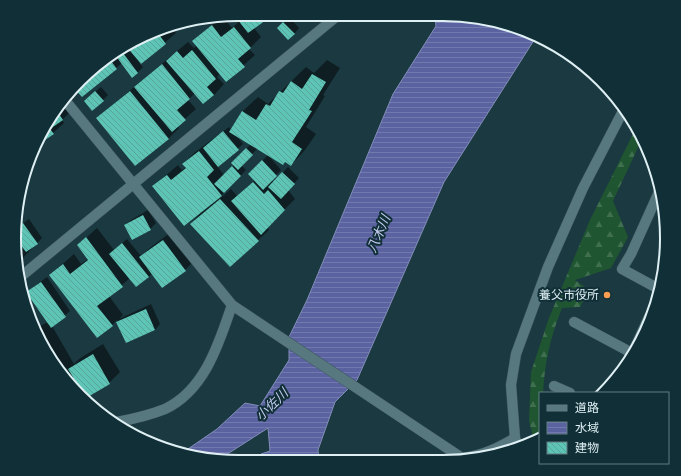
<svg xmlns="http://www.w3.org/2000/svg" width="681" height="476" font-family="'Sofia Sans Condensed','Noto Sans JP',sans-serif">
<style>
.forest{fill:url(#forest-firs)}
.water{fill:url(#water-rules);stroke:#828db9}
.shadow{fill:#0007;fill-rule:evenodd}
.building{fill:url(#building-back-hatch)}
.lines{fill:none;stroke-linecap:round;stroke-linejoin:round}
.service-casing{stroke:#3b565c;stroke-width:11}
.minor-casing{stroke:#3b565c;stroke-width:11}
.tertiary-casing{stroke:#3b565c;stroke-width:11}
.service{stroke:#587880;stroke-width:10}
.minor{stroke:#587880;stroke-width:10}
.tertiary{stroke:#587880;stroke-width:10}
.poi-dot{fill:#fb9e51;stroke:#102f36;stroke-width:1.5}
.labels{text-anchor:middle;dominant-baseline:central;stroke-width:4;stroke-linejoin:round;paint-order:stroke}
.poi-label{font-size:12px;fill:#dff0f4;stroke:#102f36;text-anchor:end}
.water-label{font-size:13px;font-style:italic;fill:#c5ccf1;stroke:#102f36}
.rim{fill:none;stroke:#dff0f4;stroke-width:2}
</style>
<defs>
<pattern id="forest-firs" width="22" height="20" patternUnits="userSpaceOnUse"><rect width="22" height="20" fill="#1f5631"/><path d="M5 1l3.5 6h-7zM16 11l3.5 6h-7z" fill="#3f6f4f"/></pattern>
<pattern id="water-rules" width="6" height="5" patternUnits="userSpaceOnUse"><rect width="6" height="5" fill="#5a62a0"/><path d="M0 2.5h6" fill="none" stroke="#7179ae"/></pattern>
<pattern id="building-back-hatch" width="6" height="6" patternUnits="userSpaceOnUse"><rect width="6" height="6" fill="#5ec4b5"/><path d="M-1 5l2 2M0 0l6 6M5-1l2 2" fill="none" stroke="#57a59a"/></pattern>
</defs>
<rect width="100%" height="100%" fill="#1b3940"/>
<path class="forest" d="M635,130L641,141L613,201L628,237L611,268L575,280L589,290L580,307L562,308C550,338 545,361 543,393H540V440L534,441L529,421L531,372L549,318L590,220Z"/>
<polygon class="water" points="435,17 487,18 536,37 444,182 357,380 335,402 318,450 319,461 260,461 261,454 270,451 268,428 218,460 185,451 217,429 245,403 260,406 289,360 289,337 307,300 393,94 436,26"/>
<g class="shadow">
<polygon points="236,14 271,15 254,28 261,37 249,49 255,55 226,81 220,73 217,77 224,84 214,95 195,93 188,100 196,109 177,126 179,128 168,139 97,118 188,42 194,48 197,45 194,41 222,16 232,28 240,21"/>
<polygon points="289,17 299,28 294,34 278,28"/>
<polygon points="170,26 176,33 140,64 143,67 133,77 122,63 82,96 74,86 114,52"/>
<path d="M327,60L340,68L323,95L325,96L306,127L316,134L305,150L291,165L258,148L241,165L246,170L222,195L223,196L231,189L237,196L255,180L249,174L268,155L281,170L271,180L274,182L288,167L299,178L288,190L295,199L267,227L269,230L230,266L191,224L203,210L154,186L178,165L182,170L186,167L183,164L194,153L229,127L231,130L243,111L258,97L268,104L306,67L314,73ZM236,135L251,144L232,163L234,165L224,175L217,166L243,144Z"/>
<polygon points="101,87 108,95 103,100 90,96"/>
<polygon points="65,98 73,109 62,120 64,123 53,133 35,146"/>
<polygon points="148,210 156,223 150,229 125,225 131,220"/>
<polygon points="29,219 42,238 18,263 17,228"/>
<polygon points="97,228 114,250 127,239 141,256 151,247 174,230 195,260 185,270 152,273 149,277 130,278 109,296 123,315 119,319 151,304 160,324 155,330 126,342 117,320 112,325 50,275 74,254 81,264 89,258 78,245"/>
<polygon points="47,277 70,311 52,326 74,364 79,359 103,344 120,372 109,383 85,397 73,377 67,382 37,337 34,329 48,322 27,292"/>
</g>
<g class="building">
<polygon points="234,15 238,14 273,15 248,33"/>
<polygon points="283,22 295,34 288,40 277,28"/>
<polygon points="212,25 221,37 234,27 251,48 238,59 245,67 226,82 192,41"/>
<polygon points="157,32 166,44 141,64 126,46"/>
<polygon points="120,49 138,73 132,78 113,52"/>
<polygon points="192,50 216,79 207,87 214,95 203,104 166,61 177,51 183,58"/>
<polygon points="108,57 117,69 82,97 73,87"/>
<polygon points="162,64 190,99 177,110 186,120 172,132 134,87"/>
<polygon points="312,74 326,82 309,110 312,111 292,142 302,149 291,166 285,162 283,165 229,132 242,111 256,120 266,104 270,106 279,91 283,93 291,81 302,89"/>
<polygon points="95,91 104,101 92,111 84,101"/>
<polygon points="130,91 169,139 135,166 96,118"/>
<polygon points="57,111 63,120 50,129 54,134 33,148"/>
<polygon points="223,131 239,150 218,167 203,148"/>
<polygon points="246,148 253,155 238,170 231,163"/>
<polygon points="199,151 214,170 207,177 222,196 184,226 152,186 167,175 171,180 186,168 182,164"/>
<polygon points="262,160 277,176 263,190 248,174"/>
<polygon points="232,166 241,176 224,193 214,184"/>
<polygon points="282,172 295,184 281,199 268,187"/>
<polygon points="253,182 264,194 268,190 285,210 261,235 231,201"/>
<polygon points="220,199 259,241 230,267 190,224"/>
<polygon points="143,215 151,230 132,240 124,225"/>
<polygon points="23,223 38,244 26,252 17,240 17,228"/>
<polygon points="86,237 123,287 97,306 113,326 97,338 49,275 63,264 70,274 88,260 77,245"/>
<polygon points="163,240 186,271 162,288 139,257"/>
<polygon points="122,243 149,277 136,287 109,254"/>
<polygon points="17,253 23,260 18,264 18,262"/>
<polygon points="41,282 66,317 51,328 26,292"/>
<polygon points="146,309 155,330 126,343 116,322"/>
<polygon points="38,331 59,368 58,369 37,337 35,332"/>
<polygon points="93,354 110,384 86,398 68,369"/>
</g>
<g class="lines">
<defs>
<g id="service">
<polyline points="657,288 622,269 631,254 659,192"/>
<polyline points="574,322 632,353"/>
<polyline points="633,352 649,317"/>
<polyline points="554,386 570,393"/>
</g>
<g id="minor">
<polyline points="64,99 232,305 465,460"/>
<polyline points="18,279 337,16"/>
<path d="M117,422C133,419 150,415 165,409C205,390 219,343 232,305"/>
<path d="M462,458C482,456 498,448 515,438"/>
</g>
<polyline id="tertiary" points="517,447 515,438 511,385 516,354 548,267 583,188 623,111"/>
</defs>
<use href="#service" class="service-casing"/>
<use href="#minor" class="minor-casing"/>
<use href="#tertiary" class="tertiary-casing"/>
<use href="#service" class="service"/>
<use href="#minor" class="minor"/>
<use href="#tertiary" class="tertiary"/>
</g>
<circle class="poi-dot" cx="607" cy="295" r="4"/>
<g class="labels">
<g class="poi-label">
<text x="599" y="295">養父市役所</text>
</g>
<g class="water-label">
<text transform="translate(379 234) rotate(-67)">八木川</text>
<text transform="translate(272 405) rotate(-44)">小佐川</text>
</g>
</g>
<path d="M0 0H681V476H0ZM238 21H443A217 217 0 0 1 660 238V238A217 217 0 0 1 443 455H238A217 217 0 0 1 21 238V238A217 217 0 0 1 238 21Z" fill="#102f36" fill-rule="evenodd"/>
<path class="rim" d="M238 21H443A217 217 0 0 1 660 238V238A217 217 0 0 1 443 455H238A217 217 0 0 1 21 238V238A217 217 0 0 1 238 21Z"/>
<rect x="539" y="392" width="130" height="72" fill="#102f36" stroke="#637c82"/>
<rect x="547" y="405" width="20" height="6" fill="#587880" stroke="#637c82"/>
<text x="575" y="412" font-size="12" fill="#dff0f4">道路</text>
<rect x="547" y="422" width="20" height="12" fill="url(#water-rules)" stroke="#637c82"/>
<text x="575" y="432" font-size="12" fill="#dff0f4">水域</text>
<rect x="547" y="442" width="20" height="12" fill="url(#building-back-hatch)" stroke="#637c82"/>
<text x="575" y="452" font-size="12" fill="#dff0f4">建物</text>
</svg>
